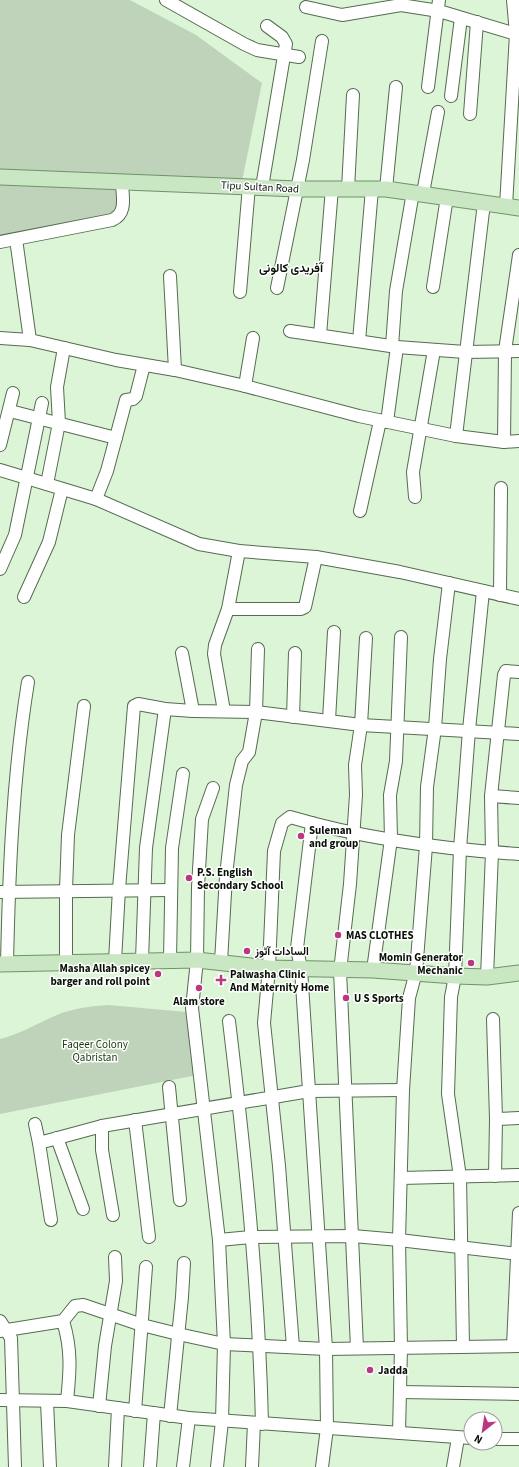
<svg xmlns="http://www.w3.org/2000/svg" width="519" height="1467" font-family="'Source Sans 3',Vazirmatn,sans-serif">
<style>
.green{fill:#bed3ba}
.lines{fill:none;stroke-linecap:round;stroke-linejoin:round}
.minor-casing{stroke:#566b51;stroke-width:14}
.major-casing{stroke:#6f9268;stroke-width:17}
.minor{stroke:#fff;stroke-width:12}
.major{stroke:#c9e7c3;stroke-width:15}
.poi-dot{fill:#ba3881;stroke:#fff;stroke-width:1.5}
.labels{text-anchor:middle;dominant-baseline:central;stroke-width:3;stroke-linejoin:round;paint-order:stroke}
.street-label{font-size:11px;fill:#0a1208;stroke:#fff}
.poi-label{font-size:11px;font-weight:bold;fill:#0a1208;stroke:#fff;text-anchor:start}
.park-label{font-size:11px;fill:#15380c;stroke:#fff}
.neighbourhood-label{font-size:12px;font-weight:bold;fill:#0a1208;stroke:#fff}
</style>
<rect width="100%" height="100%" fill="#dbf5d6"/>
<g class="green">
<polygon points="0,0 130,0 196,35 262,83 241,186 123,185 124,211 0,243"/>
<path d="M109,1005L186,1012L197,1075L0,1114V1039C20,1034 38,1023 57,1015C74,1008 92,1006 109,1005Z"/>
</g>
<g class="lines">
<defs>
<g id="minor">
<polyline points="166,0 244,44 257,50 299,57"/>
<polyline points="306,7 342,15 401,5 439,11 519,35"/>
<polyline points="428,87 439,0"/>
<polyline points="451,96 461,18"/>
<polyline points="470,114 477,22"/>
<polyline points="262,187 286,44 282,37 267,26"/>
<polyline points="348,189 353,95"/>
<polyline points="386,189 396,87"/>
<polyline points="423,193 438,112"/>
<polyline points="506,206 516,34 513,0"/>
<polyline points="16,239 30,340"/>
<path d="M0,242L112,220C128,213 122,196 122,182"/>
<polyline points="170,276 175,370"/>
<polyline points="433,287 447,197"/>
<polyline points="277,288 303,160 322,41"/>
<polyline points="240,292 249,186"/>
<polyline points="290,331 397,347 465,352 519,351"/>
<polyline points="320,335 332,188"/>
<polyline points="0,338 30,340 116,360 175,370 245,386 359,416 456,436 504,442 519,441"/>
<polyline points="359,341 372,189"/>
<polyline points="392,346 396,291 413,192"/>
<polyline points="245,386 253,338"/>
<polyline points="10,411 116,438"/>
<polyline points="387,422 397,347"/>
<polyline points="456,436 484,203"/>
<polyline points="504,442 505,351 519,255"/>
<polyline points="0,445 13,393"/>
<polyline points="0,470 96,499 199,544 239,551 316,557 400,572 519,599"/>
<polyline points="47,484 59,423 57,387 64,348"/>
<polyline points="415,497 413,472 434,350"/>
<polyline points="96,499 107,471 126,400 133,399 136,396 144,365"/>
<polyline points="360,511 380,421"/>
<polyline points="0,569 15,535 42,403"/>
<polyline points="500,595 501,488"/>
<polyline points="24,597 49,542 62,489"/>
<polyline points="228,609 301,609 305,607 316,557"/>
<polyline points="182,653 193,711"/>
<polyline points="224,711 214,654 215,645 228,609 239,551"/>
<polyline points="293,717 295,653"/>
<polyline points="329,720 334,632"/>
<polyline points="213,788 202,819 198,887 197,960 192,1008 219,1240 224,1344 222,1421 217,1467"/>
<polyline points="491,796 519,798"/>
<polyline points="312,823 297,948 301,969 326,1349 327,1428 322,1467"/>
<polyline points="0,892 171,890"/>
<polyline points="142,960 146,848 165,709"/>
<polyline points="170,960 172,848 183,774"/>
<polyline points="66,961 66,890 68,835 84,706"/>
<polyline points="115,961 119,889 134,706 138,704 165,709 193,711 256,712 361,725 519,734"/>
<polyline points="221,962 226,876 236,785 242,761 249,752 256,712 258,649"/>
<path d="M7,964C9,869 13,775 28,682"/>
<polyline points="373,970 391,839 390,795 396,761 401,637"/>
<polyline points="487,977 492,852 491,796 504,675 506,671 519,672"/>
<polyline points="493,1019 496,1119 495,1176"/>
<path d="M229,1021C245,1154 259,1289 262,1424"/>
<polyline points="169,1087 180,1200"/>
<polyline points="496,1119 519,1118"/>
<polyline points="135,1120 149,1237"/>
<polyline points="35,1124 39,1143 51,1220"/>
<polyline points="102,1126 102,1150 113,1215"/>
<polyline points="57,1138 83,1209"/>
<polyline points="39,1143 102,1126 309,1091 403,1090"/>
<polyline points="401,1178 519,1175"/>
<polyline points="219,1240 251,1237 353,1236 399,1240 519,1254"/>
<polyline points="0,1321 11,1338 15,1467"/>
<path d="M63,1321C72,1350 70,1372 67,1401"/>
<polyline points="0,1331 63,1321 75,1306 83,1305 142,1325 178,1334 224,1344 326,1349 519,1346"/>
<polyline points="463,1346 460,1177 448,1094 451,997 455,976 460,849 469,730 483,591"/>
<polyline points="513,1346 519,1213"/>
<path d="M293,1347L279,1166L264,1023L269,968L274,851L282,823L290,817C364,839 442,849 519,854"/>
<polyline points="357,1348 340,971 350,884 356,795 355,765 361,725 366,638"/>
<polyline points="400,1392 519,1394"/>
<polyline points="0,1400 67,1401 189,1418 471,1438"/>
<polyline points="47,1402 50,1467"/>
<polyline points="99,1406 105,1346 116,1281 115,1257"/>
<polyline points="135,1411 146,1267"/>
<polyline points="170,1416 182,1297 184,1263"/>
<polyline points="399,1433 401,1347 399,1240 403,1090 409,998 416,972 426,846 427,787 435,728 440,659 449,583"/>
<polyline points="495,1439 519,1439"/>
<polyline points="115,1467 118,1408"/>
<polyline points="150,1467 154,1413"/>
<polyline points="183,1467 189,1418"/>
<polyline points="252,1467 254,1423"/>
<polyline points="453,1467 458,1438"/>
</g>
<g id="major">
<polyline points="0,177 298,189 386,189 519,208"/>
<polyline points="0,964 197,960 269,968 373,970 455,976 487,977 519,973"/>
</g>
</defs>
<use href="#minor" class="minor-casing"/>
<use href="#major" class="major-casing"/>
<use href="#minor" class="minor"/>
<use href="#major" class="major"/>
</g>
<g class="poi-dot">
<circle cx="301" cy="836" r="4"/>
<circle cx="189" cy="878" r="4"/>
<circle cx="338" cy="935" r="4"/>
<circle cx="247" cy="951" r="4"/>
<circle cx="471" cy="963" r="4"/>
<circle cx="158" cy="974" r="4"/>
<path d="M219 974h4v4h4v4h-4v4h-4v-4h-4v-4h4z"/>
<circle cx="199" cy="988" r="4"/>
<circle cx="346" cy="998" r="4"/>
<circle cx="370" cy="1370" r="4"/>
</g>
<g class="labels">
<g class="street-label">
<text transform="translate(260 187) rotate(3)">Tipu Sultan Road</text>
</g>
<g class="poi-label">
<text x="309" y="830">Suleman<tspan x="309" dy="13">and group</tspan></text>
<text x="197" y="872">P.S. English<tspan x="197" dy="13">Secondary School</tspan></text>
<text x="346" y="935">MAS CLOTHES</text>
<text x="255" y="951">السادات آٹوز</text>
<text x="463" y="957" text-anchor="end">Momin Generator<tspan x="463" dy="13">Mechanic</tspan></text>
<text x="150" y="968" text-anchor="end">Masha Allah spicey<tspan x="150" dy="13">barger and roll point</tspan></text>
<text x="230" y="974">Palwasha Clinic<tspan x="230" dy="13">And Maternity Home</tspan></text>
<text x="354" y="998">U S Sports</text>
<text x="199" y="1001" text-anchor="middle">Alam store</text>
<text x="378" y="1370">Jadda</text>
</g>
<g class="park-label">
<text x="95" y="1044">Faqeer Colony<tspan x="95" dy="13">Qabristan</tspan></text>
</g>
<g class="neighbourhood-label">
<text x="291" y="268">آفریدی کالونی</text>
</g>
</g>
<g transform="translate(483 1431) rotate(210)"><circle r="19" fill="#ffffff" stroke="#9da09c"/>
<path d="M0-3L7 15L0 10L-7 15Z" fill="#ba3881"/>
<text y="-6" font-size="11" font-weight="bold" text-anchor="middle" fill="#0a1208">N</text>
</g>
</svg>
